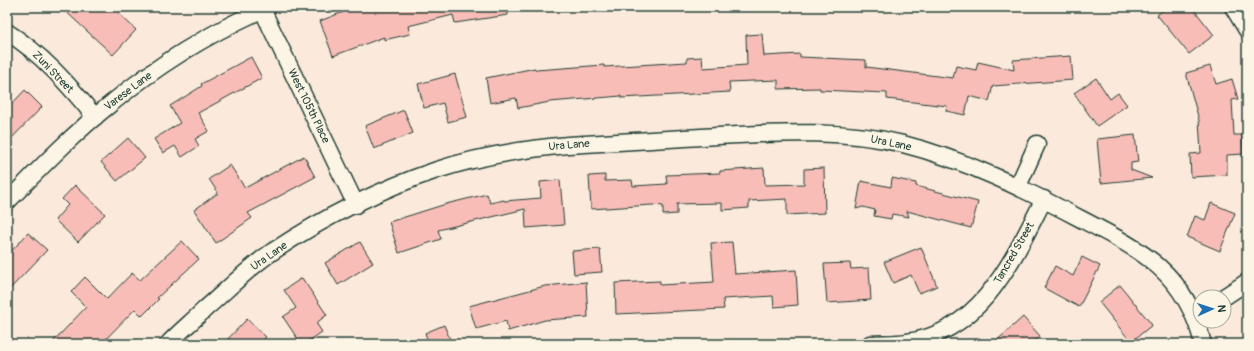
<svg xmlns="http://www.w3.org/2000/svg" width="1254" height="351" font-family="Pangolin,sans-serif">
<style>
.building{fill:#f9bdb8;stroke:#1f3d34}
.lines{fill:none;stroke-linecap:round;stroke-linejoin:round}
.street-casing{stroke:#1f3d34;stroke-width:19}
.street{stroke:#fcf5e5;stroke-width:16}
.labels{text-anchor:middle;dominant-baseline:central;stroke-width:4;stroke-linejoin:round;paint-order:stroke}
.street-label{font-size:11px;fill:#1f3d34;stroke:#fcf5e5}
</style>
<rect width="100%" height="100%" fill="#fbeadc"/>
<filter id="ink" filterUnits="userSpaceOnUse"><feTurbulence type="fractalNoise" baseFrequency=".025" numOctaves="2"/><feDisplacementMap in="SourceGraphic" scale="8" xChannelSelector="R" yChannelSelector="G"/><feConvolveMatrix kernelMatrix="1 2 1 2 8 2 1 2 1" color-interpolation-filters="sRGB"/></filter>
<g filter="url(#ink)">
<g class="building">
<polygon points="61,7 112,7 136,30 113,55"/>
<polygon points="356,7 507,7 508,15 455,23 453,15 408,26 410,34 384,40 384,37 333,56 320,21"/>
<polygon points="1167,7 1192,7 1214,35 1189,54 1157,15"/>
<polygon points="762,34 764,56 800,54 800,57 866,60 866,67 953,78 956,66 976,70 978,62 1014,70 1013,60 1071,56 1073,80 993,86 989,101 969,96 965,115 946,111 947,106 887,99 887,93 820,90 820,88 778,89 778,80 729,82 730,92 621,98 621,96 550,102 518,108 516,98 490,103 486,78 535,68 536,70 604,65 604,67 687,62 687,58 702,57 703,68 747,65 746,35"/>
<polygon points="251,57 262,78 198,113 209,131 195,139 199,146 182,157 175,146 163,153 154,139 180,123 170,106 202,86 201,84"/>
<polygon points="1210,66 1216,84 1232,79 1238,99 1232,100 1234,135 1242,135 1243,154 1227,155 1227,175 1191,177 1190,154 1201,153 1199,120 1186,73"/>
<polygon points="455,74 467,117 448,122 443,103 424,108 418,84"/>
<polygon points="1096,78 1110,99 1118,93 1127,105 1097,126 1074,93"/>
<polygon points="25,90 42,107 7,143 7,109"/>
<polygon points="404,110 413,133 374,149 365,126"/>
<polygon points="1135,135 1138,162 1131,163 1131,170 1152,178 1101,183 1097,139"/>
<polygon points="128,138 145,158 117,181 101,162"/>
<polygon points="304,156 315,177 248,213 252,218 216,243 194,210 218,193 209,179 230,165 245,188"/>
<polygon points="764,168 765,185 804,184 804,169 824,168 825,213 787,215 787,199 749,201 749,208 722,210 722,203 677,204 677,214 663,215 663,206 652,205 591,209 589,176 605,175 605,181 632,180 633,186 667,184 666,175 720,173 720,171"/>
<polygon points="892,178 916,183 916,186 978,202 971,228 907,211 909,217 892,214 891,219 874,216 875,210 863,207 856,209 861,181 891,187"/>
<polygon points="560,180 564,225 526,228 525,209 438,230 441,239 399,253 389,222 446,204 487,194 490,203 504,200 504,201 541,198 540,182"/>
<polygon points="75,185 105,214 78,242 55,220 68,205 62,199"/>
<polygon points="1211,203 1235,213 1220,251 1187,237 1195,216 1205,220"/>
<polygon points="28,233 47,250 7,292 7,256"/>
<polygon points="182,241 199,259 157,298 159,299 142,316 135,309 101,344 51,344 86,307 71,292 85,277 107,299 132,273 140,280"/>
<polygon points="360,242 373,263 338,285 325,263"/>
<polygon points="732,242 735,274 796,270 798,305 774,307 773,296 723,299 724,309 616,314 615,283 660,281 660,285 714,282 711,243"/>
<polygon points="921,247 937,286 919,293 911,275 893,283 884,262"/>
<polygon points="600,249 602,272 574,274 572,251"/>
<polygon points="1082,257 1100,266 1079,307 1044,288 1055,266 1073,276"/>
<polygon points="850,263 851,269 869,268 871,300 827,303 824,264"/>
<polygon points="302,278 327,315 316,323 322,332 304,344 301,344 283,317 296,308 284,290"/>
<polygon points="586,282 588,317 545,320 508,331 506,321 476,329 469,306 545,286"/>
<polygon points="1120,285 1152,325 1131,342 1099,302"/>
<polygon points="1023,317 1040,336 1032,344 993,344"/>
<polygon points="247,319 266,337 259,344 223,344"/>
<polygon points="444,325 452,344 429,344 425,333"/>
</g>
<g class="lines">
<defs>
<g id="street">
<polyline points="261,7 356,205"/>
<polyline points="1233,7 1247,30"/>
<path d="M7,32C41,53 70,86 95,117"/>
<polyline points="1018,186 1037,144"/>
<path d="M7,202C41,167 75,132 113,102C159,64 214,31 268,7"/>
<polyline points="1224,297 1247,282"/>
<path d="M168,344C179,332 193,321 205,309C227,290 248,268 272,252C323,218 380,189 437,170C479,156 524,149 568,145C618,142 668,139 718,136C780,133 842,129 903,144C966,160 1024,189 1081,219C1141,250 1186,272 1203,344"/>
<path d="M870,344C882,343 895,344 907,342C982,332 1013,259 1044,199"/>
</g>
</defs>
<use href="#street" class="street-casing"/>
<use href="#street" class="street"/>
</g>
</g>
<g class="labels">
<g class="street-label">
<text transform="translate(53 72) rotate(46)">Zuni Street</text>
<text transform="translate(128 91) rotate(-37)">Varese Lane</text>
<text transform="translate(309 106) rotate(64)">West 105th Place</text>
<text transform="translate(891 143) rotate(12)">Ura Lane</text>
<text transform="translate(569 145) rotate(-5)">Ura Lane</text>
<text transform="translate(1014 253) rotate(-60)">Tancred Street</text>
<text transform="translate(269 256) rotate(-35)">Ura Lane</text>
</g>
</g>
<rect width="1254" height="351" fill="none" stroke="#fcf5e5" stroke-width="24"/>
<rect x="12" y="12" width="1230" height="327" fill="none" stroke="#1f3d34" stroke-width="1.5" filter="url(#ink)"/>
<g transform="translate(1212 309) rotate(87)"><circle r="19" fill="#fcf5e5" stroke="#a4ab9e"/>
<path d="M0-3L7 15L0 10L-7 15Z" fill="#1f6fb2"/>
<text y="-6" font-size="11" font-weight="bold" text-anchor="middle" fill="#1f3d34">N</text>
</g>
</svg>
